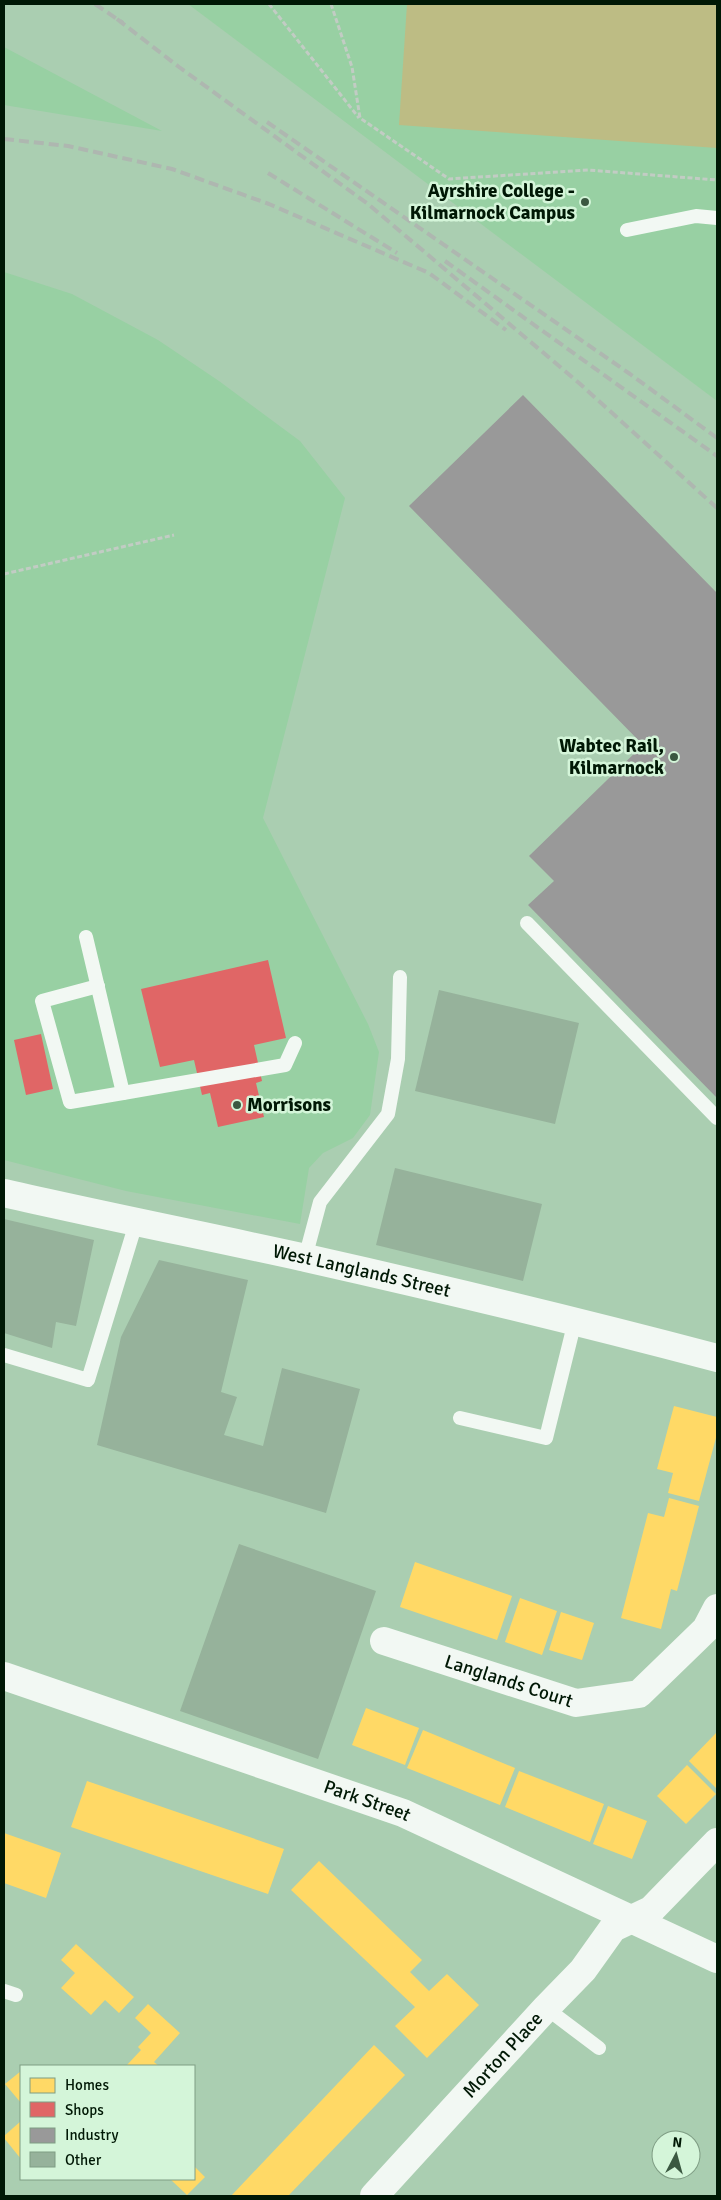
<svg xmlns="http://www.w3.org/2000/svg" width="721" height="2200" font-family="Signika,sans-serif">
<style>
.built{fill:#98d0a3}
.green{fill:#bdbc84}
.homes{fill:#ffd966}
.shops{fill:#e06666}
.industry{fill:#999}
.building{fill:#96b29b}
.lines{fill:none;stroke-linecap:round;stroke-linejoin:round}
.path{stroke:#c2ccc4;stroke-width:3;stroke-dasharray:5 2.5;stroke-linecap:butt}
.service{stroke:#f2f8f3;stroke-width:14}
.minor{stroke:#f2f8f3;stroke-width:28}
.tertiary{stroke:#f2f8f3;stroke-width:28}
.rail{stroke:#aeb7b0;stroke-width:4;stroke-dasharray:10 5;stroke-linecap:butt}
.poi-dot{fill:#3b5841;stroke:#d4f5d9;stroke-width:2}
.labels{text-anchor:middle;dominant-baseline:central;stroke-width:5;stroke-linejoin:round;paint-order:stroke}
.poi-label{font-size:19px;font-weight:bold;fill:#001805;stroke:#d4f5d9;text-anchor:end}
.street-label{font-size:19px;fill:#001805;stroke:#d4f5d9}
</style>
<rect width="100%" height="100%" fill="#aaceb1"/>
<g class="built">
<polygon points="188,4 717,4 717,401"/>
<polygon points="4,47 162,131 4,105"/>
<polygon points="4,272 72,294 158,340 219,381 300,441 345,498 263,818 368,1024 379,1052 370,1115 353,1138 323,1153 309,1168 300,1224 126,1191 4,1160"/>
</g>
<polygon class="green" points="407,4 717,4 717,148 399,125"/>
<g class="homes">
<polygon points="674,1406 717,1417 717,1434 699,1501 668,1493 673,1473 657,1469"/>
<polygon points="669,1498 699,1506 677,1591 671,1589 661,1629 621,1618 648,1513 664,1517"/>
<polygon points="415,1562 512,1596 497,1640 400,1607"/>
<polygon points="520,1598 557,1611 542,1655 505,1642"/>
<polygon points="561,1612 594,1623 582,1660 549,1650"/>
<polygon points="366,1708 419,1728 405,1765 352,1745"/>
<polygon points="423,1730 515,1768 500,1805 407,1768"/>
<polygon points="717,1732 717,1789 689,1761"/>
<polygon points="687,1765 716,1794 686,1824 657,1796"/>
<polygon points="519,1771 604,1804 590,1842 505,1807"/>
<polygon points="87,1781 284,1849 268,1894 71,1827"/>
<polygon points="608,1806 647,1821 632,1859 593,1844"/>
<polygon points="4,1833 61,1853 46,1898 4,1883"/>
<polygon points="319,1861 422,1960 410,1972 429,1991 447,1974 479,2005 427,2058 395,2026 415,2007 291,1890"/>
<polygon points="76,1944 134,1997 119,2013 105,2000 91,2015 61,1988 75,1973 61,1960"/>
<polygon points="148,2004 180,2033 154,2062 159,2066 126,2066 141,2050 138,2047 151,2033 135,2018"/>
<polygon points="374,2045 405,2075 288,2196 231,2196"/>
<polygon points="21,2071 21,2103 5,2084"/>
<polygon points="21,2121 21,2159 4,2138 4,2136"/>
<polygon points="194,2166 205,2177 187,2195 170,2179 194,2179"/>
</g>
<g class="shops">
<polygon points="268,960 286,1038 254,1045 262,1081 256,1083 264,1117 218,1127 210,1093 202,1095 194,1060 160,1067 141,989"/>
<polygon points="41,1034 53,1089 26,1095 14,1040"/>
</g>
<polygon class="industry" points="523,395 717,593 717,1098 528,905 554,881 529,856 643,745 409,506"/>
<g class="building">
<polygon points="439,990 579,1023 555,1124 415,1091"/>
<polygon points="395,1168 542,1204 523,1281 376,1245"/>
<polygon points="4,1219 94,1240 76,1326 56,1322 52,1348 4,1333 5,1291 4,1291"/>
<polygon points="159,1260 248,1280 221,1392 237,1397 224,1435 263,1446 282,1368 360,1389 326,1513 97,1445 121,1337"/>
<polygon points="239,1544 376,1591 318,1759 180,1711"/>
</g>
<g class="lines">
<g class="path">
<polyline points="269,4 359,118"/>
<polyline points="331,4 352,67 360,118 449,179 588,170 717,180"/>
<polyline points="4,574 174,535"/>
</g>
<g class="service">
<polyline points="627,230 696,216 717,218"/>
<polyline points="527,923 717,1118"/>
<polyline points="86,937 123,1093 285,1065 295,1043"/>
<polyline points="98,986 42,1001 70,1102 123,1093"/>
<polyline points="305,1258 320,1202 388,1114 398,1059 400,977"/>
<polyline points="4,1355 88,1380 136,1223"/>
<polyline points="460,1418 546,1438 575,1321"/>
<polyline points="4,1991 16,1995"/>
<polyline points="546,2008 599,2048"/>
</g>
<g class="minor">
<path id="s1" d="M384,1641L576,1703L639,1694L706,1629L717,1608"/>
<path id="s2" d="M4,1676L403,1813L717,1959"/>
<path id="s3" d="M374,2196L546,2008L583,1970L613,1928L651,1910L717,1842"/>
</g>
<path class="tertiary" id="s4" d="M4,1193C104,1216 206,1236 306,1258C444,1289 581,1322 717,1358"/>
<g class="rail">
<polyline points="95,4 123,23"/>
<polyline points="117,19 179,67 368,204 579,383 717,508"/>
<polyline points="267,122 630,374 717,438"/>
<polyline points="4,139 68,146 172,169 269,204 429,273 506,330"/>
<polyline points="268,173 397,253"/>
<polyline points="445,261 717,456"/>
</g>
</g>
<g class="poi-dot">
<circle cx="585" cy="202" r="5"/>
<circle cx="674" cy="757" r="5"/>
<circle cx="237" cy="1105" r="5"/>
</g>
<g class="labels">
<g class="poi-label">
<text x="575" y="191">Ayrshire College -<tspan x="575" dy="22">Kilmarnock Campus</tspan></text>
<text x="664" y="746">Wabtec Rail,<tspan x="664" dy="22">Kilmarnock</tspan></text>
<text x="247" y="1105" text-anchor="start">Morrisons</text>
</g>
<g class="street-label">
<text stroke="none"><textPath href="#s4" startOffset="366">West Langlands Street</textPath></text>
<text stroke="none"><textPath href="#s1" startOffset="131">Langlands Court</textPath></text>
<text stroke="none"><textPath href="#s2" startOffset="384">Park Street</textPath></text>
<text stroke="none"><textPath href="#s3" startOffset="191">Morton Place</textPath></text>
</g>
</g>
<rect width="721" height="2200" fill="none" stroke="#001805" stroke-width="10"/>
<rect x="20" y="2065" width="175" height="115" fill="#d4f5d9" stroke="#7f9d84"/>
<rect x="30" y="2078" width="25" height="15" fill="#ffd966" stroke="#7f9d84"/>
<text x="65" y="2090" font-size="15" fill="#001805">Homes</text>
<rect x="30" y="2102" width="25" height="15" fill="#e06666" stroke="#7f9d84"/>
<text x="65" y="2115" font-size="15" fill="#001805">Shops</text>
<rect x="30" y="2128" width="25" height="15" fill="#999999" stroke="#7f9d84"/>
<text x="65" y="2140" font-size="15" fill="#001805">Industry</text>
<rect x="30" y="2152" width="25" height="15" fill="#96b29b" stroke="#7f9d84"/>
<text x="65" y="2165" font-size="15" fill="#001805">Other</text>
<g transform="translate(676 2155) rotate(6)"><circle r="24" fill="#d4f5d9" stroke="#7f9d84"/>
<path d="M0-4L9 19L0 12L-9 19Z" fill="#3b5841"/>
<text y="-8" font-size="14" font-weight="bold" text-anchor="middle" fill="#001805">N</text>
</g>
</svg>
